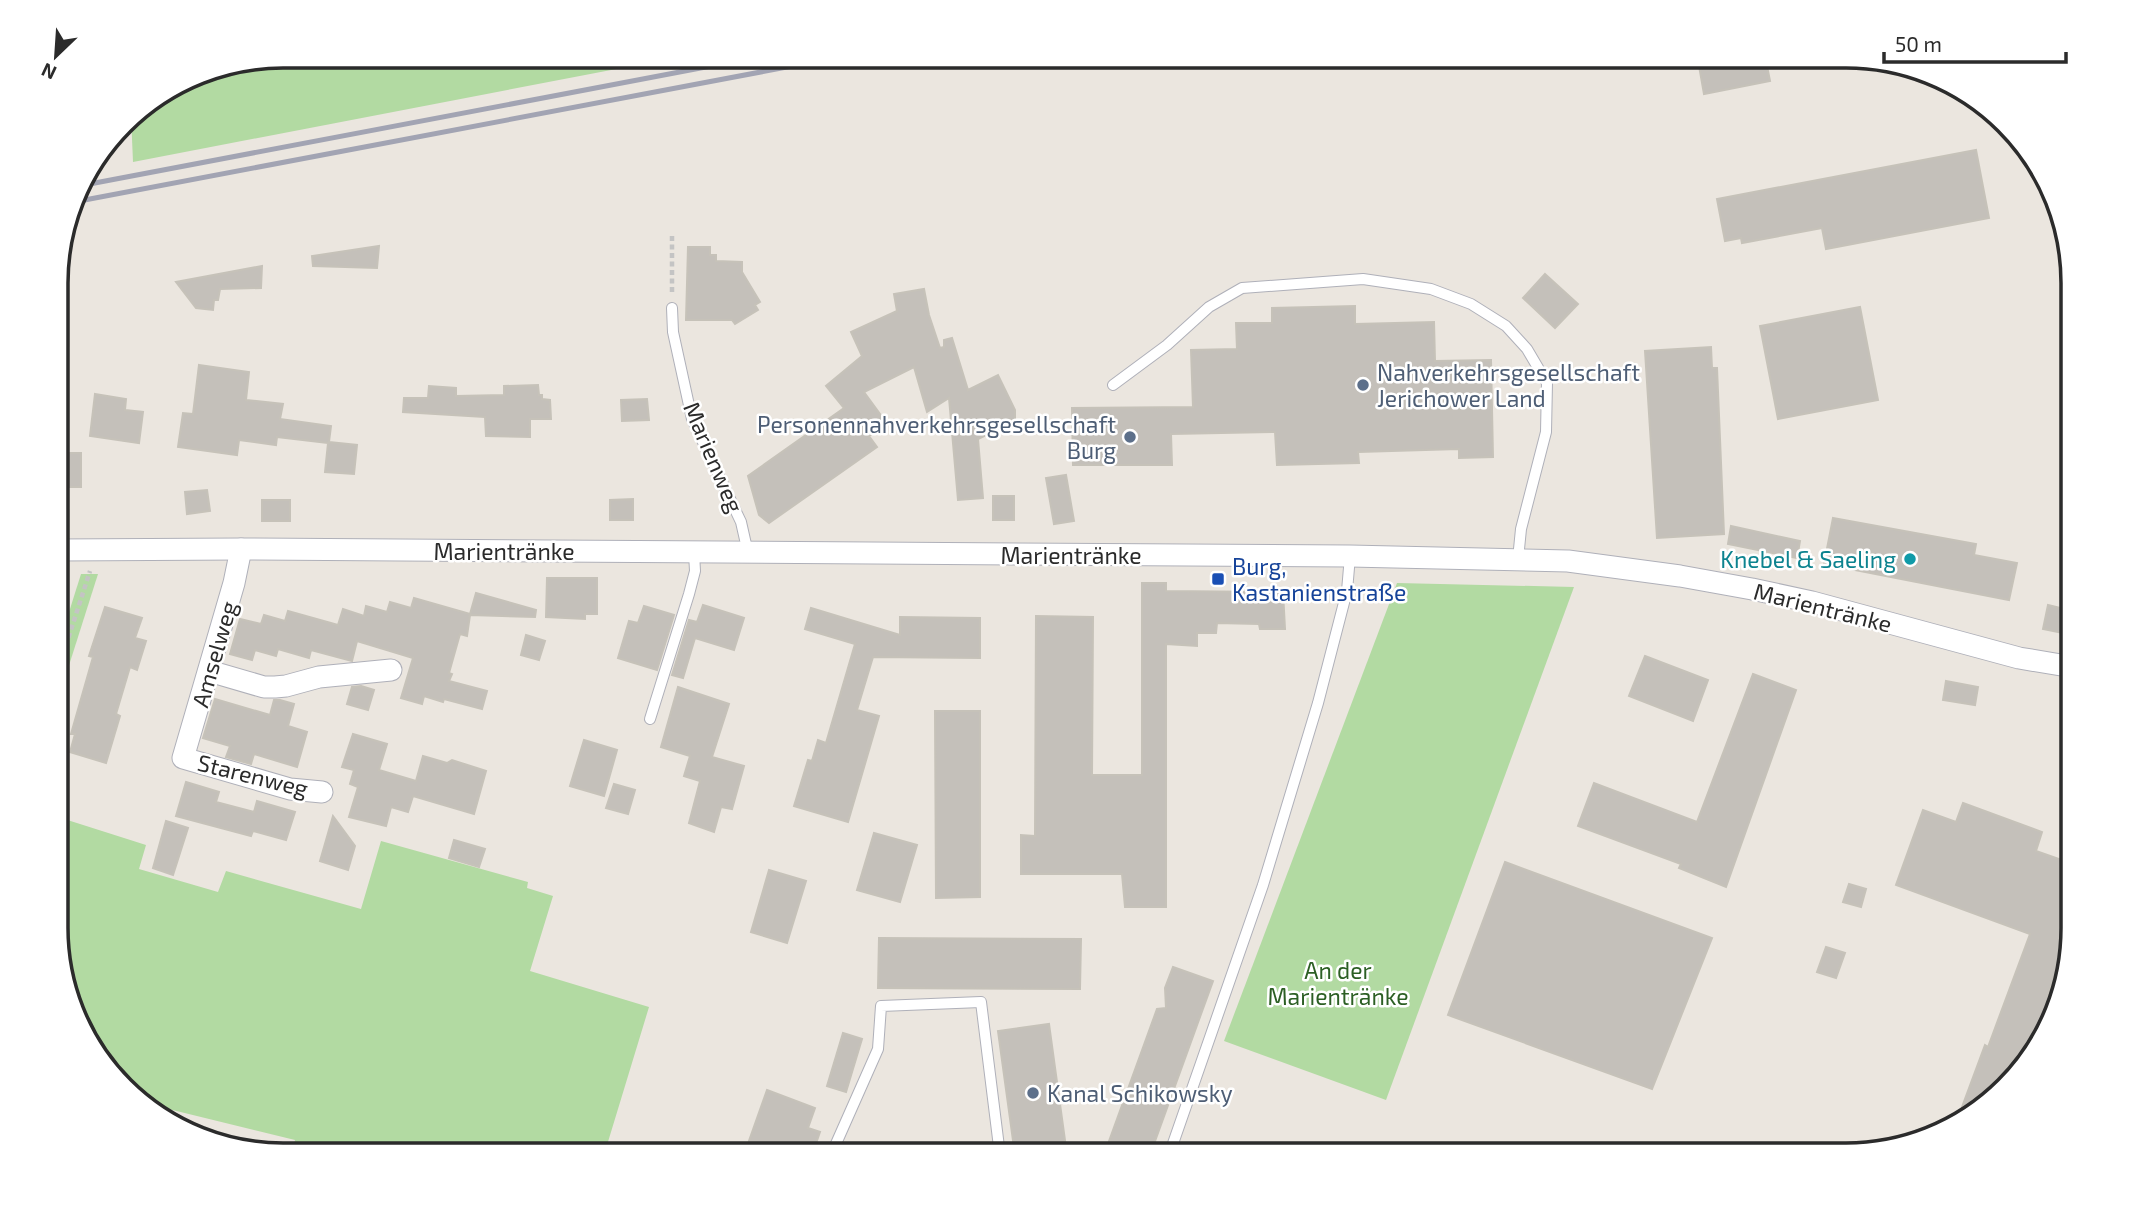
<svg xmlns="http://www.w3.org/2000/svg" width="2129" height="1211" font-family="'Exo 2',sans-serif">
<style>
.green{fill:#b2daa2}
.building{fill:#c4c0ba;stroke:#c6c2b9;stroke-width:2}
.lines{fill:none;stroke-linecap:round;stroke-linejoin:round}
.service-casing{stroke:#afb0b9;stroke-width:12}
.minor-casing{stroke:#afb0b9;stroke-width:23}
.path{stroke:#c4c4c4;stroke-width:4.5;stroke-dasharray:5 3.5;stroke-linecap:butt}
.service{stroke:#fff;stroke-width:10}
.minor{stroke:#fff;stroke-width:21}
.rail{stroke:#a2a4b3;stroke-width:5}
.service-dot{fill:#5c6f8a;stroke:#fff;stroke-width:2.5}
.culture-dot{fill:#0f9aa8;stroke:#fff;stroke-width:2.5}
.transit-dot{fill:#1a4fb4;stroke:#fff;stroke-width:2.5}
.labels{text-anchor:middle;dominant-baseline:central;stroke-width:5;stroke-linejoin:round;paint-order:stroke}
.service-label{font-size:23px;fill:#4e5e75;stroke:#fff;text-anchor:start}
.street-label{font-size:23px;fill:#2b2b2b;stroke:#fff}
.culture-label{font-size:23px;fill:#0d838f;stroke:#fff;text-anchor:end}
.transit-label{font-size:23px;fill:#164399;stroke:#fff;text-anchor:start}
.park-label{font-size:23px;fill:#2c5f24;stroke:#fff}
.rim{fill:none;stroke:#2b2b2b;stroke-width:3.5}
</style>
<rect width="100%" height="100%" fill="#ebe6df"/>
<g class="green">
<polygon points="283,56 632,56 632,66 133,162 131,115 133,113 197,73"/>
<polygon points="81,574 98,574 58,700 58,647"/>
<polygon points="1397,583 1574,587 1386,1100 1224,1041"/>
<polygon points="58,817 146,845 139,869 218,892 226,871 361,909 381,841 528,882 527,888 553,896 530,971 649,1007 604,1155 291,1155 295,1140 148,1104 95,1054 58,957"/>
</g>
<g class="building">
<polygon points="1720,56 1765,56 1770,81 1704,94 1698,60"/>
<polygon points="1976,150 1989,218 1826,249 1822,228 1742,243 1741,238 1725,241 1717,199"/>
<polygon points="379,246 377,268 313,266 312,256"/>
<polygon points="688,247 710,247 710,255 716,255 716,261 742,262 742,272 760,302 755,305 758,310 735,324 732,320 686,320"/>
<polygon points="262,266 261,288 220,289 218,300 214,300 213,310 196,308 176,282"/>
<polygon points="1545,274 1578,304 1555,328 1523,298"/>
<polygon points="924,289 929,315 940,348 944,347 944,340 952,338 968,390 998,375 1015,410 1015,421 978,439 983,498 958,500 949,398 927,412 914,367 864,392 888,425 869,436 877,447 769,523 759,515 748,476 844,408 826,386 862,356 851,332 897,311 894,294"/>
<polygon points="1355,306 1355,324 1434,322 1435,361 1491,360 1493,457 1459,458 1459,449 1358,452 1359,463 1277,465 1275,432 1171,434 1172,465 1073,465 1072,408 1193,407 1191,350 1237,349 1236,323 1272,323 1272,308"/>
<polygon points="1860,307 1878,400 1778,419 1760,326"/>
<polygon points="1711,347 1712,368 1717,368 1724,534 1657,538 1645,351"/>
<polygon points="199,365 249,372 246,400 283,404 280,419 331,426 329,442 357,445 354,474 325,472 328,443 277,437 276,445 239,440 237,455 178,447 183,413 193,414"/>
<polygon points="538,385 539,395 542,395 542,399 550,400 551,419 530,419 530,437 486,436 485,417 403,412 404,398 428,398 429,386 456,388 456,396 504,395 504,386"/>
<polygon points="95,394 126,399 125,410 143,412 139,443 90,436"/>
<polygon points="647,399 649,420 622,421 621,400"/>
<rect x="58" y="453" width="23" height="34"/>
<polygon points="1066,475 1074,521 1054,524 1046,478"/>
<polygon points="207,490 210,511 187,514 185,492"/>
<rect x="993" y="496" width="21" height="24"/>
<polygon points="633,499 633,520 610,520 610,500"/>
<rect x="262" y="500" width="28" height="21"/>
<polygon points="1833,518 1976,544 1974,555 2017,563 2009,600 1824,564"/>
<polygon points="1731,526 1800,541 1797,558 1728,544"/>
<polygon points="547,578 597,578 597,614 585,614 585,619 546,617"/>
<polygon points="1142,583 1166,583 1166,591 1283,592 1285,629 1260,629 1259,624 1217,623 1216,633 1197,633 1197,646 1166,644 1166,907 1125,907 1122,874 1021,874 1021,835 1035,836 1036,616 1093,617 1092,775 1142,775"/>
<polygon points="476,593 536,610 535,617 470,615 467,636 460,634 449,673 452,674 449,681 487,691 482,709 444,699 443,702 424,696 422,704 401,698 413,658 357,641 352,661 311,650 309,658 278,649 276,656 255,650 252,660 230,654 240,619 261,624 264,615 285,621 288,611 338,625 343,609 364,616 366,606 387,612 390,602 411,608 414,598 470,614"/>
<polygon points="703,605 744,618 734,650 695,638 683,678 672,675 689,620 697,622"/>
<polygon points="2048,605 2073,611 2073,635 2043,629"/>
<polygon points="644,606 674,615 657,670 618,658 629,621 638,623"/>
<polygon points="105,607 142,618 135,638 146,641 137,670 130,667 116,714 120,716 106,763 70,752 75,734 71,734 93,657 89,656"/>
<polygon points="811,608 900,635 900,617 980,618 980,658 873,657 857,710 879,716 848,822 794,806 808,760 812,761 818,740 826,743 855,644 805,629"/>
<polygon points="526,635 545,641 539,660 521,655"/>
<polygon points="1645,656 1708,680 1693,721 1629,696"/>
<polygon points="1753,674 1796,690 1726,887 1679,868 1681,864 1578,826 1594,783 1697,822"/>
<polygon points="1946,681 1978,687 1975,705 1943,700"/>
<polygon points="361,686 374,690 368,710 347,704 352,687"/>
<polygon points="678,687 729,704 712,757 744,766 732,809 721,807 714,832 689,823 700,781 684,776 690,756 661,747"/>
<polygon points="215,699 270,715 274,700 280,700 294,704 288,726 307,732 297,767 254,754 251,764 226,757 230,746 203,738"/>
<polygon points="935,711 980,711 980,897 936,898"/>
<polygon points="353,734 387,744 379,770 416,781 423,756 447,763 452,760 486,771 474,814 413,796 408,812 391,807 386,826 349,817 358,787 350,784 354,770 342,767"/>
<polygon points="584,740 617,750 604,796 570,786"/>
<polygon points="186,782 219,792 216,802 254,812 257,801 295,812 286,840 253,831 251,836 176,816"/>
<polygon points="614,784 635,790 628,814 606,808"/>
<polygon points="1963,803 2042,832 2036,851 2073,864 2073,929 2048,995 2056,997 2043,1041 1960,1124 1955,1126 1985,1045 1988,1047 2030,934 1896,885 1923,810 1956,822"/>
<polygon points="333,816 355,846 348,870 320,861"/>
<polygon points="166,821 188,828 173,875 153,868"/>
<polygon points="874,833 917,845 900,902 857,890"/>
<polygon points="454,840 485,849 479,867 449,858"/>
<polygon points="1505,862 1712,938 1652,1089 1448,1015"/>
<polygon points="769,870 806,881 787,943 751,932"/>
<polygon points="1849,884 1866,889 1861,907 1843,902"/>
<polygon points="879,938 1081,939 1080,989 878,988"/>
<polygon points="1826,947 1845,953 1836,978 1817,972"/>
<polygon points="1173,967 1213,981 1150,1155 1104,1155 1157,1009 1166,1008 1165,988"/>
<polygon points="1049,1024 1067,1155 1015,1155 998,1031"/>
<polygon points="843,1033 862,1039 846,1092 827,1086"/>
<polygon points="767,1090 815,1108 808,1128 820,1132 812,1155 744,1155"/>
</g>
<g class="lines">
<defs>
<g id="service">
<polyline points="672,308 673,332 692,419 741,522 748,553"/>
<polyline points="1113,385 1167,345 1209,307 1242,288 1363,279 1431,289 1471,304 1506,326 1527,349 1547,383 1546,432 1521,529 1518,559"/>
<polyline points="650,719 689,594 695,571 694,553"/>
<polyline points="831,1155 878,1049 881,1006 981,1002 1000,1155"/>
<polyline points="1169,1155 1263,885 1318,703 1347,591 1350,556"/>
</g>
<g id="minor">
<polyline points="241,549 234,583 183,758 290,789 322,792"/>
<polyline points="58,550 241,549 1350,556 1568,561 1680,576 1752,589 1812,602 2019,658 2073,667"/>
<polyline points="209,671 264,687 275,687 286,686 319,677 391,670"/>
</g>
</defs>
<use href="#service" class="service-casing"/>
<use href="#minor" class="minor-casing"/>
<g class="path">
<polyline points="672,236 672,294"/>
<polyline points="58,670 90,571"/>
</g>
<use href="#service" class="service"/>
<use href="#minor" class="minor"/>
<g class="rail">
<polyline points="79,186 764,56"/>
<polyline points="74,202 845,56"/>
</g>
</g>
<g class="service-dot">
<circle cx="1363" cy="385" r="7"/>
<circle cx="1130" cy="437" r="7"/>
<circle cx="1033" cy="1093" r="7"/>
</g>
<circle class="culture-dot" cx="1910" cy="559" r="7"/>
<rect class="transit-dot" x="1211" y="572" width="14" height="14" rx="3.5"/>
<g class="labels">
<g class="service-label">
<text x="1377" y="372">Nahverkehrsgesellschaft<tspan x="1377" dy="26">Jerichower Land</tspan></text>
<text x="1116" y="424" text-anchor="end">Personennahverkehrsgesellschaft<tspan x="1116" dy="26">Burg</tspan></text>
<text x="1047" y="1093">Kanal Schikowsky</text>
</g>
<g class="street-label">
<text transform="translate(714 457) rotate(67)">Marienweg</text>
<text x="504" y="551">Marientränke</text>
<text x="1071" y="555">Marientränke</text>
<text transform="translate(1823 607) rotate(14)">Marientränke</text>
<text transform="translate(214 654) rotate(-74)">Amselweg</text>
<text transform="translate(253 775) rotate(14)">Starenweg</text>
</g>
<g class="culture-label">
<text x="1896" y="559">Knebel &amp; Saeling</text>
</g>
<g class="transit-label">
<text x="1232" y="566">Burg,<tspan x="1232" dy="26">Kastanienstraße</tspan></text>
</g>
<g class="park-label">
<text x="1338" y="970">An der<tspan x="1338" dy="26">Marientränke</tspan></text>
</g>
</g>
<path d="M0 0H2129V1211H0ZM283 68H1846A215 215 0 0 1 2061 283V928A215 215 0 0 1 1846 1143H283A215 215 0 0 1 68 928V283A215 215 0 0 1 283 68Z" fill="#fff" fill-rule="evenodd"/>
<path class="rim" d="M283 68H1846A215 215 0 0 1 2061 283V928A215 215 0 0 1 1846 1143H283A215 215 0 0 1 68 928V283A215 215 0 0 1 283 68Z"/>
<g transform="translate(56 56) rotate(205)" stroke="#ffffff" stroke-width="5" paint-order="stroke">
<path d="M0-5L12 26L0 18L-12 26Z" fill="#2b2b2b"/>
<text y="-10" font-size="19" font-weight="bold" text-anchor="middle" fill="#2b2b2b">N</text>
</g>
<path d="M1884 52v10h182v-10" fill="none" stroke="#2b2b2b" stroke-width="3.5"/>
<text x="1895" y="52" font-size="21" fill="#2b2b2b" stroke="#ffffff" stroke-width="5" paint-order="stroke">50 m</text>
</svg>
